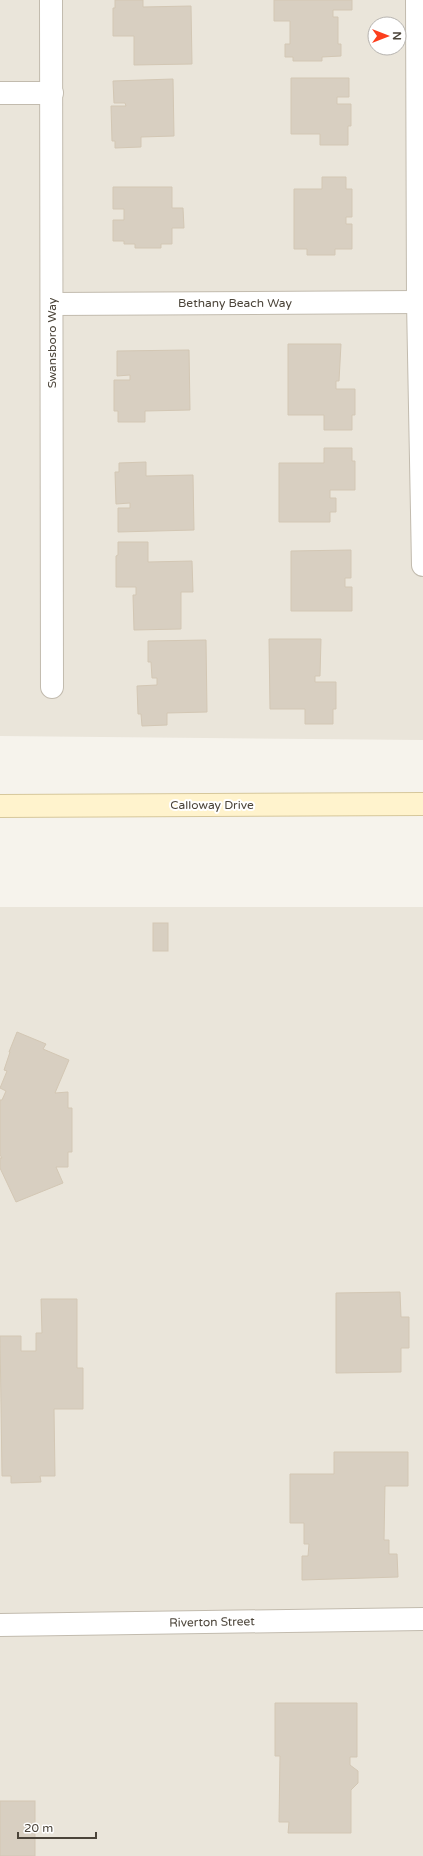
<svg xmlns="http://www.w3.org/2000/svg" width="423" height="1856" font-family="'Varela Round',sans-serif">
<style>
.residential{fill:#eae5da;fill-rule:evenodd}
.building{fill:#d8cfc1;stroke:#d3c7b4}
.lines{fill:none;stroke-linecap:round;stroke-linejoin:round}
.street-casing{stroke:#c2bbae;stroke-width:24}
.secondary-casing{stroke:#d6c79b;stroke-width:24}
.street{stroke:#fff;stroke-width:22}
.secondary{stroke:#fff3cd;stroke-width:22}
.labels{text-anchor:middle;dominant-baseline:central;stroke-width:4;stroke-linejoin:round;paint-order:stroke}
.street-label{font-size:12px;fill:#4b4439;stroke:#fff}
</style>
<rect width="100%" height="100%" fill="#f6f3ec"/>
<g class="residential">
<path d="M0,0H423V740L0,736ZM375,24H399V48H375Z"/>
<rect x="0" y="907" width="423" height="949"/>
</g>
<g class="building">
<polygon points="115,0 143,0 143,7 191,6 192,64 134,65 134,36 113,36 113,8 115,8"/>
<polygon points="274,0 352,0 352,10 333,10 333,17 338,17 338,44 341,44 341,56 322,57 322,61 293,61 293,57 285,57 285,44 290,44 290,21 274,21"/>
<polygon points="291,78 349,78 349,97 337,97 337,104 351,104 351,126 348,126 348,145 320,145 320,134 291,134"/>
<polygon points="173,79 174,136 141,137 141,147 115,148 115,141 112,141 111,106 126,106 125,103 114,103 113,81"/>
<polygon points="322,177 346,177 346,189 352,189 352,217 346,217 346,224 352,224 352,249 335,249 335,255 307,255 307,249 294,249 294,189 322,189"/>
<polygon points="113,187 172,187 172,208 183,208 184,228 172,228 172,244 161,244 161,248 135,248 135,244 124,244 124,241 113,241 113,220 124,220 124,209 113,209"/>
<polygon points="288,344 341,344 339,381 336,381 336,389 355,389 355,415 352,415 352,430 324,430 324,415 288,415"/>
<polygon points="189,350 190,410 145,411 145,422 118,422 118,411 114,411 114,380 130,380 130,375 117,376 117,351"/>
<polygon points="324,448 352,448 352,461 355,461 355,490 330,490 330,498 336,498 336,512 330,512 330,522 279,522 279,463 324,463"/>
<polygon points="146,462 146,476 193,475 194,530 118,532 118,508 130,508 130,503 116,504 115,472 119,472 119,463"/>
<polygon points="118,542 148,542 148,562 192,561 193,592 181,592 181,629 134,630 133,595 136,595 136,587 116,587 116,556 118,555"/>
<polygon points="351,550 351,578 345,578 345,587 352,587 352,611 291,611 291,551"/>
<polygon points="269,639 321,639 320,676 315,676 315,682 336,682 336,709 333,709 333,724 305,724 305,709 270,709"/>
<polygon points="206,640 207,712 167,713 167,725 142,726 141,714 138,714 137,686 157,685 157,678 152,678 151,662 148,662 148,641"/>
<rect x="153" y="923" width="15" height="28"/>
<polygon points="17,1032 46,1044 43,1049 69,1060 55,1093 68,1092 68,1108 72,1108 72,1152 68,1152 68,1167 56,1167 63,1183 16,1202 0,1168 0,1158 2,1158 0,1155 0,1100 2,1100 6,1091 0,1088 7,1071 4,1070 10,1052 9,1052"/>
<polygon points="400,1292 401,1317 409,1317 409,1348 401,1348 401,1372 336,1373 336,1293"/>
<polygon points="41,1299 77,1299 77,1368 83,1368 83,1409 54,1409 55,1476 40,1476 41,1482 11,1483 11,1476 2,1476 0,1336 21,1336 21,1351 36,1351 36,1333 42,1333"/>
<polygon points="334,1452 408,1452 408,1486 385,1486 384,1540 389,1540 389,1554 397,1554 398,1577 302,1580 302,1556 308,1556 309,1544 304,1544 304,1523 290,1523 290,1474 334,1474"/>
<polygon points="275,1703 357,1703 357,1757 350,1757 350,1765 358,1771 358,1783 351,1790 351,1833 288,1833 289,1822 279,1822 280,1756 275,1756"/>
<rect x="0" y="1801" width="35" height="55"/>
</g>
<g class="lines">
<defs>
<g id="street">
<polyline points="51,0 52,687"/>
<polyline points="417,0 418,302 423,565"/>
<polyline points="0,93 52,93"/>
<polyline points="52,304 418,302"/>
<polyline points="0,1625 423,1619"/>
</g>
<polyline id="secondary" points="0,806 423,804"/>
</defs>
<use href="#street" class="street-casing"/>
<use href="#secondary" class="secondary-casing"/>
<use href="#street" class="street"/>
<use href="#secondary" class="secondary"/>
</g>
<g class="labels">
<g class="street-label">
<text x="235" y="303">Bethany Beach Way</text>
<text transform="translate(52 343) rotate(-90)">Swansboro Way</text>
<text x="212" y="805">Calloway Drive</text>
<text transform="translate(212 1622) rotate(-1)">Riverton Street</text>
</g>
</g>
<g transform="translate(387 36) rotate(90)"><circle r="19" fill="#ffffff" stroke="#b7b4b0"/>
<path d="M0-3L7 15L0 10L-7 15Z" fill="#fc3f1d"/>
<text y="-6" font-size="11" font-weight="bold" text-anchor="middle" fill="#4b4439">N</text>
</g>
<path d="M18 1832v6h78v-6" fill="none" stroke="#4b4439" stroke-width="2"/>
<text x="24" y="1832" font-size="12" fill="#4b4439" stroke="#ffffff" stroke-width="3" paint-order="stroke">20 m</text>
</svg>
